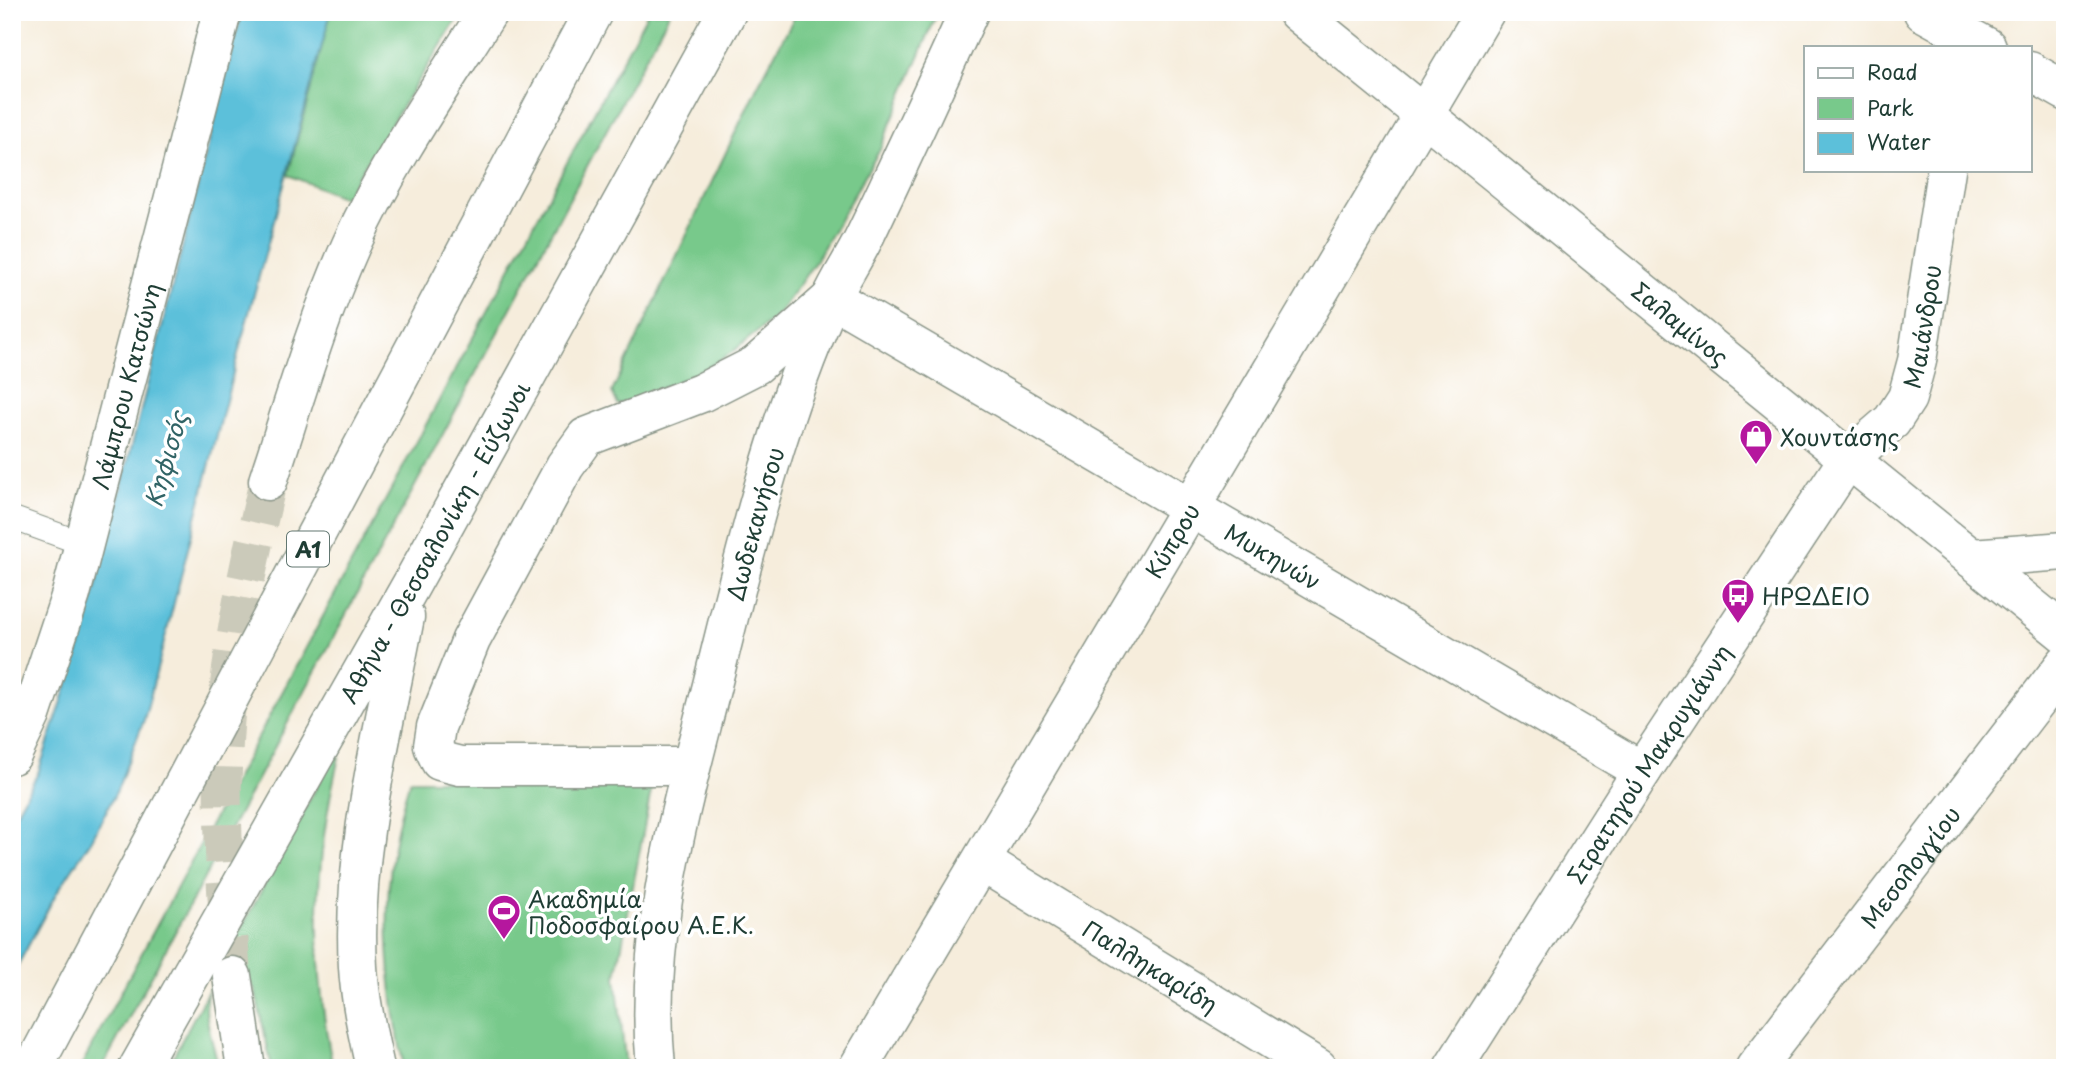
<svg xmlns="http://www.w3.org/2000/svg" width="2077" height="1080" font-family="'Playpen Sans',sans-serif">
<style>
.green{fill:#78c98b;stroke:#4c8360;stroke-width:2}
.water{fill:#5cc0da;stroke:#3e7e87;stroke-width:2}
.lines{fill:none;stroke-linecap:round;stroke-linejoin:round}
.motorway-tunnel{stroke:#cbcaba;stroke-width:38;stroke-dasharray:38 19;stroke-linecap:butt}
.service-casing{stroke:#8a9588;stroke-width:25}
.minor-casing{stroke:#8a9588;stroke-width:41}
.tertiary-casing{stroke:#8a9588;stroke-width:41}
.motorway-casing{stroke:#8a9588;stroke-width:41}
.service{stroke:#fff;stroke-width:23}
.minor{stroke:#fff;stroke-width:38}
.tertiary{stroke:#fff;stroke-width:38}
.motorway{stroke:#fff;stroke-width:38}
.labels{text-anchor:middle;dominant-baseline:central;stroke-width:7;stroke-linejoin:round;paint-order:stroke}
.shield{fill:#fff;stroke:#627771;stroke-width:2}
.shield-label{font-size:21px;font-weight:bold;fill:#1f3d34}
.street-label{font-size:23px;fill:#1f3d34;stroke:#fff}
.poi-label{font-size:23px;fill:#1f3d34;stroke:#fff;text-anchor:start}
.water-label{font-size:24px;font-style:italic;fill:#316466;stroke:#fff}
</style>
<rect width="100%" height="100%" fill="#fff"/>
<filter id="ink" filterUnits="userSpaceOnUse"><feTurbulence type="fractalNoise" baseFrequency=".0143" numOctaves="2"/><feDisplacementMap in="SourceGraphic" scale="14" xChannelSelector="R" yChannelSelector="G"/><feConvolveMatrix kernelMatrix="1 2 1 2 8 2 1 2 1" color-interpolation-filters="sRGB"/></filter>
<filter id="wash" filterUnits="userSpaceOnUse"><feTurbulence type="fractalNoise" baseFrequency=".00686" numOctaves="4" result="noise"/><feDisplacementMap in="SourceGraphic" scale="28" xChannelSelector="R" yChannelSelector="G"/><feGaussianBlur stdDeviation="1.57" result="paint"/><feColorMatrix in="noise" values="0 0 0 0 0 0 0 0 0 0 0 0 0 0 0 0 0 1.4 0 .05"/><feComposite in="paint" operator="in"/></filter>
<g filter="url(#wash)">
<rect width="100%" height="100%" fill="#f6eddc"/>
<g class="green">
<polygon points="331,12 462,12 344,198 288,175"/>
<polygon points="648,12 670,12 102,1068 80,1068"/>
<polygon points="797,12 938,12 879,151 815,262 778,315 731,353 695,375 618,405 612,392 757,87"/>
<path d="M333,756L339,757C313,864 311,960 333,1068H272L255,990L250,982L215,980C195,998 214,1045 219,1068H167Z"/>
<path d="M410,780H653L616,977L626,1068H404C384,966 378,880 410,780Z"/>
</g>
<polygon class="water" points="242,12 331,12 240,346 144,720 117,790 92,839 56,894 12,976 12,820 38,773 83,638"/>
</g>
<g filter="url(#ink)">
<g class="lines">
<path class="motorway-tunnel" d="M232,976C226,893 219,810 225,727C231,643 249,562 268,481"/>
<defs>
<polyline id="service" points="12,518 84,544"/>
<g id="minor">
<polyline points="1923,12 1987,47"/>
<polyline points="2030,71 2065,91"/>
<path id="s1" d="M1848,459L1892,421L1907,398L1917,361L1946,170"/>
<path id="s2" d="M691,766H460L440,761L433,746L436,727L471,640L565,466L586,437L701,393L756,365L832,298L1642,771"/>
<path id="s3" d="M982,862L1318,1068"/>
<path id="s4" d="M858,1068L1485,12"/>
<path id="s5" d="M1755,1068L2065,664"/>
</g>
<g id="tertiary">
<path id="s6" d="M1297,12L2065,634"/>
<polyline points="1971,558 2065,551"/>
<path id="s7" d="M12,755L31,715L71,594L222,12"/>
<path id="s8" d="M656,1068C644,949 674,835 703,721C739,580 770,433 831,299C840,279 853,260 863,240C899,165 934,89 969,12"/>
<path id="s9" d="M1453,1068L1642,771L1848,459"/>
</g>
<g id="motorway">
<path d="M268,481C294,402 317,321 351,245C388,163 440,88 488,12"/>
<polyline points="232,976 246,1068"/>
<polyline points="33,1068 593,12"/>
<path id="s10" d="M138,1068L411,585L727,12"/>
<path d="M375,1068C368,1035 360,1001 358,967C351,853 384,729 405,617"/>
</g>
</defs>
<use href="#service" class="service-casing"/>
<use href="#minor" class="minor-casing"/>
<use href="#tertiary" class="tertiary-casing"/>
<use href="#motorway" class="motorway-casing"/>
<use href="#service" class="service"/>
<use href="#minor" class="minor"/>
<use href="#tertiary" class="tertiary"/>
<use href="#motorway" class="motorway"/>
</g>
</g>
<defs>
<symbol id="shop-pin" viewBox="-11 -11 22 30"><path d="M0 17L-7.5 6A9.5 9.5 0 1 1 7.5 6Z" fill="#b5179e" stroke="#fff"/><path d="M-5-2.5h2.3a2.7 3.5 0 0 1 5.4 0H5L5.5 6h-11ZM-1.5-2.5h3a1.5 2.3 0 0 0-3 0Z" fill="#fff"/></symbol>
<symbol id="bus-pin" viewBox="-11 -11 22 30"><path d="M0 17L-7.5 6A9.5 9.5 0 1 1 7.5 6Z" fill="#b5179e" stroke="#fff"/><path d="M-5-6H5V4H4V6H2V4H-2V6H-4V4H-5ZM-3.5-4V0h7V-4ZM-3.5 1.2v1.5H-2V1.2ZM2 1.2v1.5H3.5V1.2Z" fill="#fff"/></symbol>
<symbol id="stadium-pin" viewBox="-11 -11 22 30"><path d="M0 17L-7.5 6A9.5 9.5 0 1 1 7.5 6Z" fill="#b5179e" stroke="#fff"/><path d="M0-5a6.5 5 0 1 0 0 10a6.5 5 0 1 0 0-10ZM-3.5-1.8h7v3.6h-7Z" fill="#fff"/></symbol>
</defs>
<g fill-rule="evenodd">
<use href="#shop-pin" x="1737" y="417" width="38" height="52"/>
<use href="#bus-pin" x="1719" y="576" width="38" height="52"/>
<use href="#stadium-pin" x="485" y="892" width="38" height="52"/>
</g>
<g class="labels">
<rect class="shield" x="287" y="531.5" width="42" height="35" rx="5"/>
<g class="shield-label">
<text x="308" y="549">Α1</text>
</g>
<g class="street-label">
<text stroke="none"><textPath href="#s6" startOffset="494">Σαλαμίνος</textPath></text>
<text stroke="none"><textPath href="#s1" startOffset="159">Μαιάνδρου</textPath></text>
<text stroke="none"><textPath href="#s7" startOffset="387">Λάμπρου Κατσώνη</textPath></text>
<text stroke="none"><textPath href="#s8" startOffset="556">Δωδεκανήσου</textPath></text>
<text stroke="none"><textPath href="#s4" startOffset="614">Κύπρου</textPath></text>
<text stroke="none"><textPath href="#s10" startOffset="604">Αθήνα - Θεσσαλονίκη - Εύζωνοι</textPath></text>
<text stroke="none"><textPath href="#s2" startOffset="1412">Μυκηνών</textPath></text>
<text stroke="none"><textPath href="#s9" startOffset="362">Στρατηγού Μακρυγιάννη</textPath></text>
<text stroke="none"><textPath href="#s5" startOffset="254">Μεσολογγίου</textPath></text>
<text stroke="none"><textPath href="#s3" startOffset="198">Παλληκαρίδη</textPath></text>
</g>
<g class="poi-label">
<text x="1780" y="436">Χουντάσης</text>
<text x="1762" y="595">ΗΡΩΔΕΙΟ</text>
<text x="528" y="898">Ακαδημία<tspan x="528" dy="26">Ποδοσφαίρου Α.Ε.Κ.</tspan></text>
</g>
<g class="water-label">
<text transform="translate(165 459) rotate(-74)">Κηφισός</text>
</g>
</g>
<rect width="2077" height="1080" fill="none" stroke="#fff" stroke-width="42"/>
<rect x="1804" y="46" width="228" height="126" fill="#ffffff" stroke="#a5b1ae" stroke-width="2"/>
<rect x="1818" y="68" width="35" height="10" fill="#ffffff" stroke="#a5b1ae" stroke-width="2"/>
<text x="1867" y="80" font-size="21" fill="#1f3d34">Road</text>
<rect x="1818" y="98" width="35" height="21" fill="#78c98b" stroke="#a5b1ae" stroke-width="2"/>
<text x="1867" y="116" font-size="21" fill="#1f3d34">Park</text>
<rect x="1818" y="133" width="35" height="21" fill="#5cc0da" stroke="#a5b1ae" stroke-width="2"/>
<text x="1867" y="150" font-size="21" fill="#1f3d34">Water</text>
</svg>
